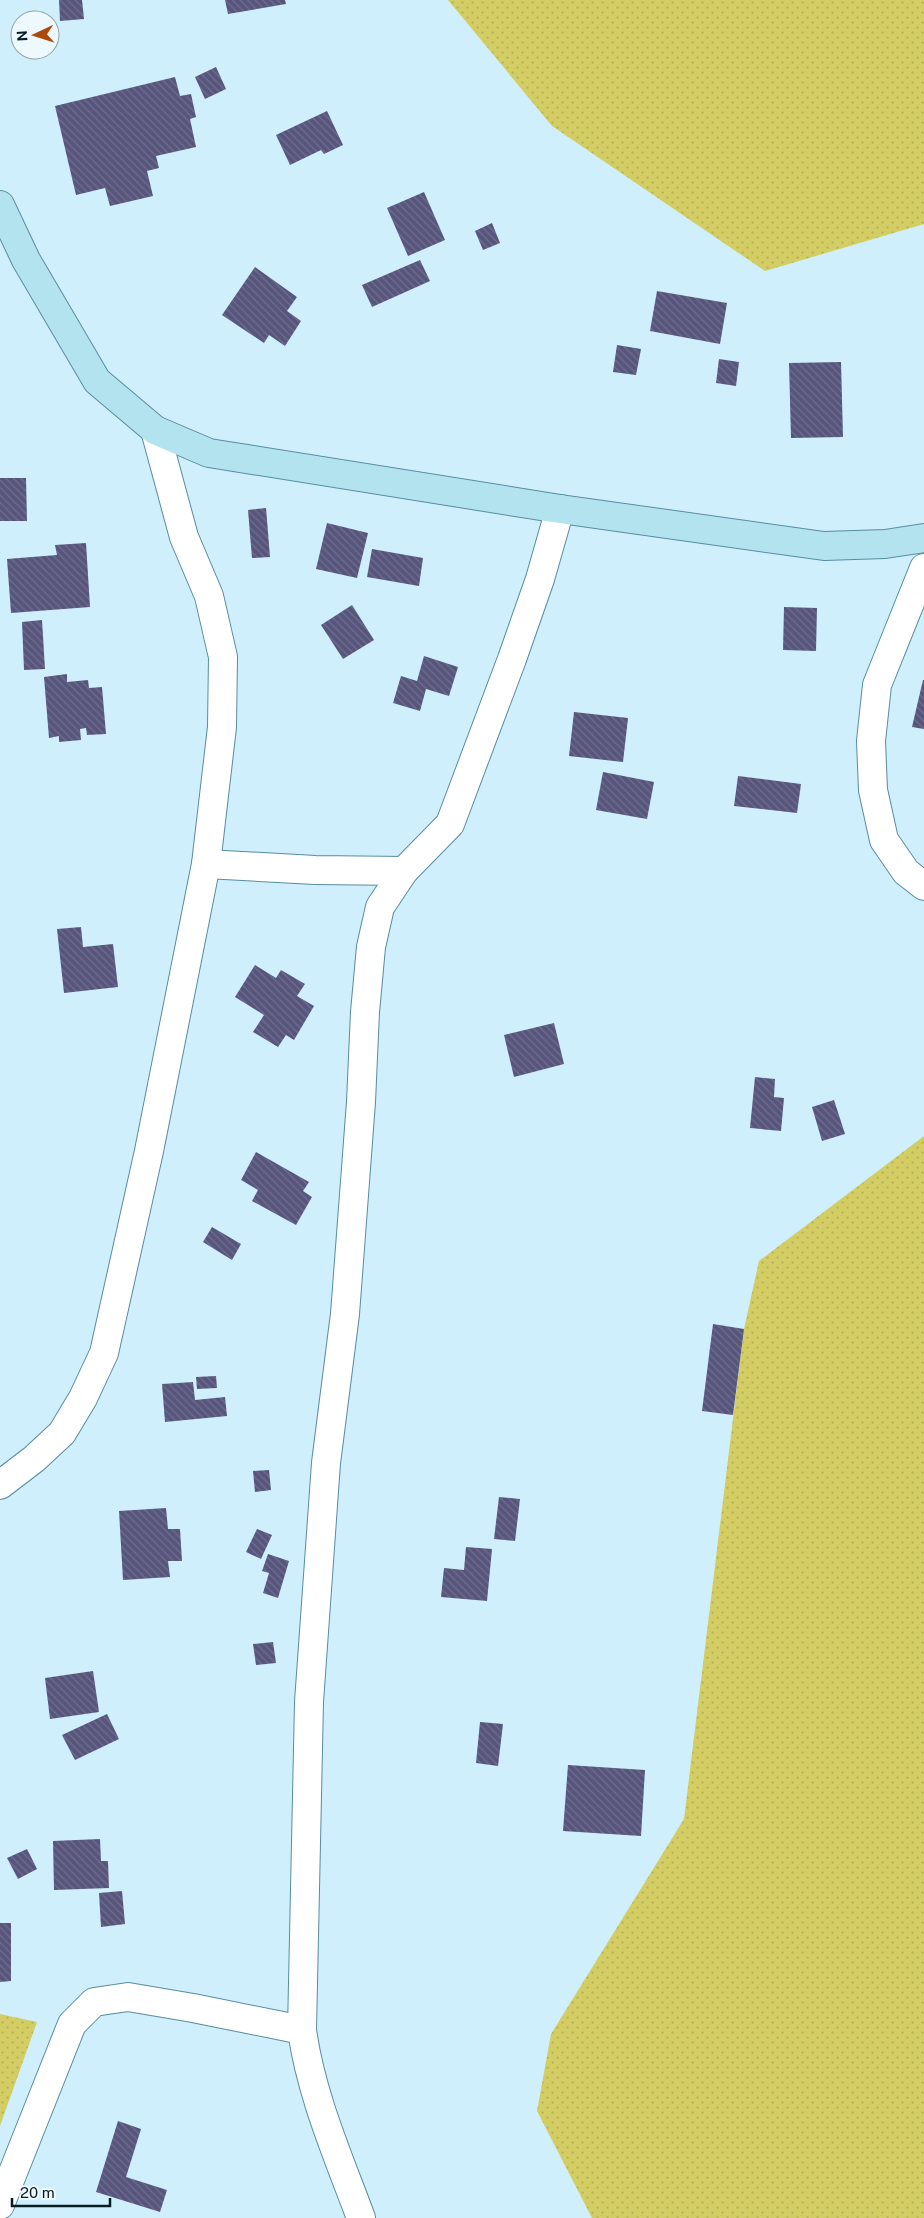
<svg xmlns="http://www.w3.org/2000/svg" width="924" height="2218" font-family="'Public Sans',sans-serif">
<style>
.grass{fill:url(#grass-dots)}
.building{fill:url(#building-back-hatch)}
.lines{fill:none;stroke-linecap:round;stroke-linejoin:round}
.street-casing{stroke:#588ca1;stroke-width:30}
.secondary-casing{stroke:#588ca1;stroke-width:30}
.street{stroke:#fff;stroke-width:28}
.secondary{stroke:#b4e3f0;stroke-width:28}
</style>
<defs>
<pattern id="grass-dots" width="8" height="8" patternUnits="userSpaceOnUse" patternTransform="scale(1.25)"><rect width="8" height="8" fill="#d3cd64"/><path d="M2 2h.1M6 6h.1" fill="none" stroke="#b4b057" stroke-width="1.8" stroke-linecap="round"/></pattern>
<pattern id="building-back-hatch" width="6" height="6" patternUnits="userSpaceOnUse" patternTransform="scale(1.25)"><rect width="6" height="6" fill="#58557d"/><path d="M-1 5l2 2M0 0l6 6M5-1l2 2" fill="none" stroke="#6f6f8d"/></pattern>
</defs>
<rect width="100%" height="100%" fill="#cfeffd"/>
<g class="grass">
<polygon points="448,0 924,0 924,224 765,271 552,126"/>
<polygon points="924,1136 924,2218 592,2218 537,2111 551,2034 684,1819 744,1329 759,1261"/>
<polygon points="0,2014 37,2022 0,2126"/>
</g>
<g class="building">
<polygon points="59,0 82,0 84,19 60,21"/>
<polygon points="225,0 285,0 286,4 228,14"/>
<polygon points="216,67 226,89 205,99 195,77"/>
<polygon points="175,77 180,96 191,94 196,117 190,119 196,147 156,156 159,168 147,171 153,196 110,206 105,188 76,195 55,106"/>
<polygon points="327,111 343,145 324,154 321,150 290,165 276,135"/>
<polygon points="424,192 445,240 408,256 387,208"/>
<polygon points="492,223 500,243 483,250 475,231"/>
<polygon points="420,260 430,281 372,307 362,285"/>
<polygon points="255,267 297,297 287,311 301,321 285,346 269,335 264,343 222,315"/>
<polygon points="657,291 727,303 720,344 650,331"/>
<polygon points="617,345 641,349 636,375 613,372"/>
<polygon points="719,359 739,362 736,386 716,383"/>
<polygon points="841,362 843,437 791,438 789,363"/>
<polygon points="0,478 26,478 27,521 0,521"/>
<polygon points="266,508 270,557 252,558 248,510"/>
<polygon points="327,523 368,533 357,578 316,569"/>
<polygon points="86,543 90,607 11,613 7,559 57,555 55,545"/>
<polygon points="372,549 423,558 419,586 367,577"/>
<polygon points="352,605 374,640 343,659 321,625"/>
<polygon points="784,607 817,608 816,651 783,650"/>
<polygon points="42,620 45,669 24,670 22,622"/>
<polygon points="424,656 458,667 449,696 426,689 420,711 393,703 401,676 417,681"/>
<polygon points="67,674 67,682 88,680 89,688 102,687 106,734 87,735 86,728 80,729 81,740 59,742 59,736 49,738 44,677"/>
<polygon points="923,680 924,680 924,729 912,727"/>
<polygon points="574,712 628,718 623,762 569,756"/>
<polygon points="603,772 654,782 647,819 596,810"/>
<polygon points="738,776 801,784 797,813 734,806"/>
<polygon points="81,927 83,947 113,944 118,987 64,993 57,929"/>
<polygon points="255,965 276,978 281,970 305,984 297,996 314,1006 294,1040 286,1035 278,1047 253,1032 264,1015 235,997"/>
<polygon points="554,1023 564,1064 514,1077 504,1035"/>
<polygon points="755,1077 775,1079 774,1097 784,1098 781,1131 750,1128"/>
<polygon points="834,1100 845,1134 822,1141 812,1107"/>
<polygon points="256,1152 309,1182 303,1191 312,1197 296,1225 252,1201 258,1190 241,1180"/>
<polygon points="212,1227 241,1244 232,1260 203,1242"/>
<polygon points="713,1324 744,1329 733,1415 702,1411"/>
<polygon points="216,1376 217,1388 197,1389 196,1377"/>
<polygon points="193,1382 195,1400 225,1397 227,1416 165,1422 162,1384"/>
<polygon points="269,1470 271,1490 255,1492 253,1471"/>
<polygon points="499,1497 520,1499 515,1541 494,1539"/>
<polygon points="166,1508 168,1529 180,1529 182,1561 168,1561 170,1577 123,1580 119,1511"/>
<polygon points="257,1529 272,1535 261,1559 246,1552"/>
<polygon points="466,1547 492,1549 487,1601 441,1597 444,1568 464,1570"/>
<polygon points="268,1554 289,1561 278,1598 263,1593 269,1573 262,1571"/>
<polygon points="273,1642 276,1663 256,1665 253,1644"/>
<polygon points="93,1671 99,1712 50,1719 45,1678"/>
<polygon points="107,1714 119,1739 75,1760 62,1735"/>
<polygon points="480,1722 503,1724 498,1766 476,1763"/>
<polygon points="568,1765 645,1770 641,1836 563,1831"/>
<polygon points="100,1839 101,1861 108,1861 109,1888 54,1890 53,1841"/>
<polygon points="27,1849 37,1869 18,1879 7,1858"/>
<polygon points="122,1891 125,1924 101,1927 99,1893"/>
<polygon points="0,1923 11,1923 11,1981 0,1982"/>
<polygon points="118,2121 141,2129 126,2177 167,2190 160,2212 96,2192"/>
</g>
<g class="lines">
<defs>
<g id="street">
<polyline points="924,568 877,685 871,741 873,790 884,840 906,872 924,886"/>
<polyline points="206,864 315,870 404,871"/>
<polyline points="0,1485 34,1459 62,1433 83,1398 104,1353 149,1151 206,864 222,727 223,657 209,596 184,537 155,430"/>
<polyline points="0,2205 72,2024 94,2002 128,1997 193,2008 302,2030"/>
<path d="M361,2218C338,2156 311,2095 302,2030L309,1702L326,1463L345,1314L361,1102L365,1012L371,947L380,907L404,871L450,824L512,659L540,579L560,509"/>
</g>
<polyline id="secondary" points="0,205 26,260 97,381 155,430 209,453 560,509 824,546 885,544 924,538"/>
</defs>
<use href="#street" class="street-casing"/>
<use href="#secondary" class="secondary-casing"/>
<use href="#street" class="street"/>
<use href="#secondary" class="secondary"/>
</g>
<g transform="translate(35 35) rotate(266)"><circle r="24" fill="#eef9fd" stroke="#92a1a7"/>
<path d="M0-4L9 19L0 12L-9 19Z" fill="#ac4a0a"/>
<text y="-8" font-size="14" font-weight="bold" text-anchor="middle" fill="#081e27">N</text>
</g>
<path d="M12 2198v8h98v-8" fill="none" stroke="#081e27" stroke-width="2.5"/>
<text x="20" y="2198" font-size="15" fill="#081e27" stroke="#eef9fd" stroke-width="4" paint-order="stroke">20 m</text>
</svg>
